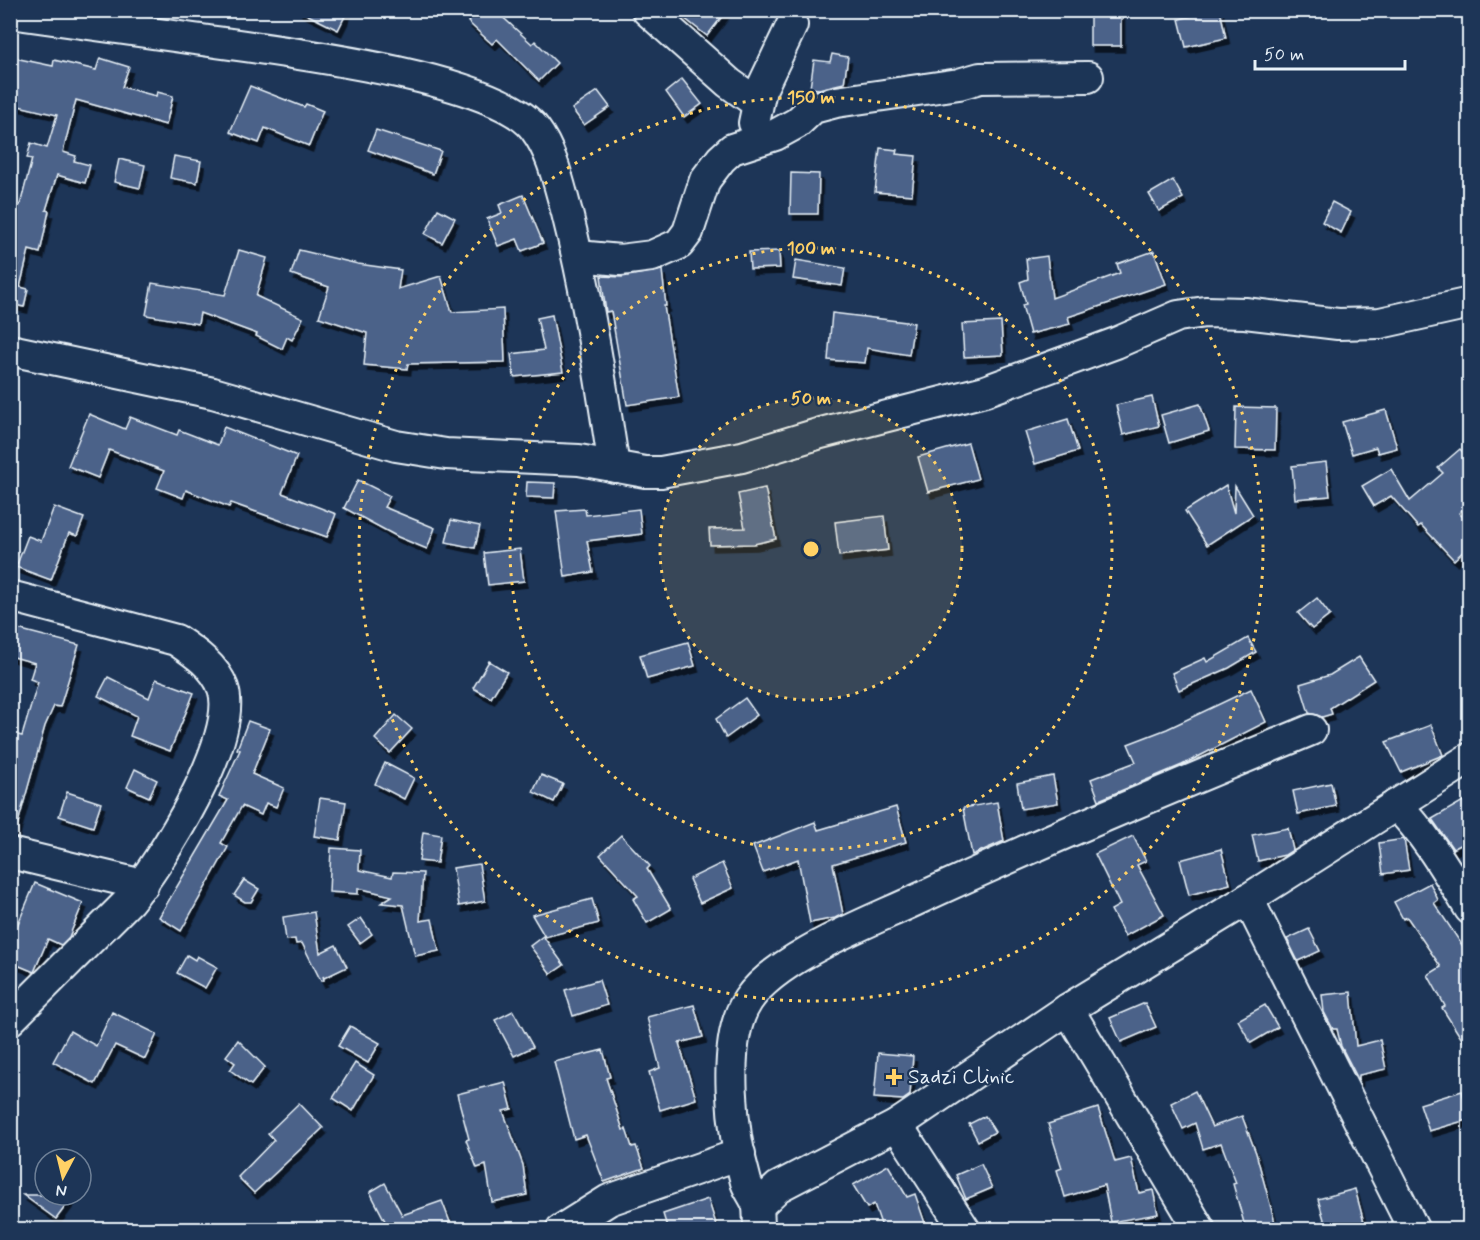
<svg xmlns="http://www.w3.org/2000/svg" width="1480" height="1240" font-family="Mynerve,sans-serif">
<style>
.building{fill:#4c6289;stroke:#e8f1f8;stroke-width:1.5;filter:url(#shadow)}
.lines{fill:none;stroke-linecap:round;stroke-linejoin:round}
.minor-casing{stroke:#e8f1f8;stroke-width:34}
.minor{stroke:#1d3557;stroke-width:30}
.ring{fill:none;stroke:#ffd166;stroke-width:3;stroke-dasharray:3 6}
.poi-dot{fill:#ffd166;stroke:#1d3557;stroke-width:2}
.labels{text-anchor:middle;dominant-baseline:central;stroke-width:4.5;stroke-linejoin:round;paint-order:stroke}
.poi-label{font-size:21px;fill:#e8f1f8;stroke:#1d3557;text-anchor:start}
.centre{fill:#ffd166;stroke:#1d3557;stroke-width:3}
.ring-label{font-size:18px;text-anchor:middle;font-weight:bold;fill:#ffd166;stroke:#1d3557;stroke-width:4.5;stroke-linejoin:round;paint-order:stroke}
</style>
<defs>
<filter id="shadow"><feDropShadow dx="3.5" dy="6" stdDeviation="0" flood-color="#0009"/></filter>
</defs>
<rect width="100%" height="100%" fill="#1d3557"/>
<filter id="ink" filterUnits="userSpaceOnUse"><feTurbulence type="fractalNoise" baseFrequency=".0167" numOctaves="2"/><feDisplacementMap in="SourceGraphic" scale="12" xChannelSelector="R" yChannelSelector="G"/><feConvolveMatrix kernelMatrix="1 2 1 2 8 2 1 2 1" color-interpolation-filters="sRGB"/></filter>
<g filter="url(#ink)">
<g class="building">
<polygon points="298,10 348,10 338,30"/>
<polygon points="479,10 495,10 532,44 535,41 557,63 539,81 497,39 492,44 468,22"/>
<polygon points="674,10 727,10 707,36"/>
<polygon points="1220,10 1226,38 1186,47 1179,19"/>
<polygon points="1090,13 1121,14 1121,46 1090,46"/>
<polygon points="832,54 848,57 844,83 819,89 810,88 814,60 830,62"/>
<polygon points="10,57 53,66 54,60 96,70 100,58 129,67 122,87 156,96 157,92 173,96 166,125 76,100 63,152 76,156 74,161 90,165 85,183 57,175 46,210 49,211 40,253 29,250 20,287 28,289 24,307 10,304 10,215 13,203 20,205 32,159 27,158 31,143 47,148 57,115 10,104"/>
<polygon points="682,79 702,104 684,117 666,92"/>
<polygon points="250,86 304,107 306,104 323,111 309,146 265,128 259,143 230,132"/>
<polygon points="598,91 610,107 584,125 572,109"/>
<polygon points="376,130 441,151 433,174 368,150"/>
<polygon points="880,148 897,150 896,154 916,156 912,195 875,192"/>
<polygon points="174,156 201,161 197,183 170,178"/>
<polygon points="119,159 145,165 140,188 114,182"/>
<polygon points="791,173 819,174 818,214 790,214"/>
<polygon points="1173,180 1183,198 1159,211 1149,194"/>
<polygon points="523,195 543,243 522,251 517,239 498,246 487,219 502,213 499,205"/>
<polygon points="1332,202 1351,212 1341,233 1322,222"/>
<polygon points="438,209 455,218 442,243 425,234"/>
<polygon points="239,250 267,258 256,296 303,318 292,340 287,337 282,349 256,336 257,334 200,313 198,324 146,315 152,283 225,295"/>
<polygon points="299,250 358,264 401,270 398,289 441,276 452,312 503,309 505,362 408,364 407,369 364,365 367,333 319,317 329,287 291,274"/>
<polygon points="779,251 780,268 750,269 749,252"/>
<polygon points="1154,251 1166,284 1068,317 1070,324 1030,334 1022,305 1026,304 1020,282 1028,279 1026,259 1047,256 1052,298 1120,273 1117,264"/>
<polygon points="796,260 845,268 842,286 793,279"/>
<polygon points="662,270 666,306 664,306 679,397 627,405 611,311 606,312 601,276 622,277"/>
<polygon points="832,313 914,323 909,355 867,348 865,363 828,360"/>
<polygon points="552,315 563,372 514,377 511,354 544,350 537,318"/>
<polygon points="1001,322 1003,355 964,357 962,324"/>
<polygon points="1152,397 1159,426 1123,435 1116,405"/>
<polygon points="1200,404 1209,431 1169,443 1161,415"/>
<polygon points="1236,407 1276,408 1275,450 1235,449"/>
<polygon points="1386,410 1397,448 1378,453 1376,447 1352,454 1342,422"/>
<polygon points="89,414 125,429 130,417 177,435 179,430 218,445 224,427 297,456 282,493 336,514 327,537 231,503 229,507 186,490 183,498 157,488 164,471 109,450 98,478 68,466"/>
<polygon points="1068,419 1078,451 1035,464 1025,432"/>
<polygon points="968,443 978,479 928,492 918,457"/>
<polygon points="1460,449 1470,460 1470,503 1459,513 1470,524 1470,545 1454,560 1421,525 1418,527 1391,496 1374,506 1362,486 1391,469 1410,501 1443,473 1438,468"/>
<polygon points="1326,462 1330,496 1295,499 1292,466"/>
<polygon points="358,480 390,496 384,507 435,528 427,549 398,537 344,508"/>
<polygon points="527,482 555,483 554,498 526,497"/>
<polygon points="1226,485 1234,513 1235,486 1253,515 1207,545 1185,511"/>
<polygon points="765,488 776,539 754,544 710,545 709,529 745,528 738,494"/>
<polygon points="54,507 84,518 77,536 69,533 51,580 16,567 28,536 41,541"/>
<polygon points="585,509 586,515 639,509 642,534 587,541 593,572 565,577 556,511"/>
<polygon points="884,516 888,550 839,556 835,522"/>
<polygon points="451,520 480,526 475,548 446,542"/>
<polygon points="520,549 524,581 488,585 484,553"/>
<polygon points="1317,598 1330,615 1312,629 1298,613"/>
<polygon points="10,627 79,645 60,707 54,706 45,726 15,834 10,833 10,733 22,736 38,682 30,679 35,663 10,656"/>
<polygon points="1248,638 1256,652 1229,668 1179,690 1172,673 1205,658 1207,662"/>
<polygon points="688,642 695,666 647,679 640,655"/>
<polygon points="1359,657 1374,680 1330,708 1332,714 1322,717 1309,713 1300,684 1330,675"/>
<polygon points="489,661 507,672 491,698 473,688"/>
<polygon points="108,677 149,698 156,679 194,693 170,751 130,736 137,716 98,696"/>
<polygon points="1251,689 1266,722 1182,765 1099,800 1091,779 1136,762 1128,744 1167,729"/>
<polygon points="745,698 757,715 726,738 716,719"/>
<polygon points="396,715 412,729 390,753 375,739"/>
<polygon points="248,721 270,729 252,774 284,788 276,807 266,803 261,815 242,806 221,843 228,847 181,931 159,917 228,800 219,796 240,750 237,749"/>
<polygon points="1431,725 1443,755 1401,772 1386,742"/>
<polygon points="385,763 414,778 404,799 375,784"/>
<polygon points="135,769 157,780 149,797 127,787"/>
<polygon points="541,775 563,784 554,802 533,792"/>
<polygon points="1053,776 1058,803 1021,809 1017,783"/>
<polygon points="1331,783 1336,806 1298,814 1293,791"/>
<polygon points="67,792 101,803 93,827 59,816"/>
<polygon points="1470,797 1470,840 1453,849 1432,819"/>
<polygon points="320,798 346,802 340,840 314,836"/>
<polygon points="997,802 1004,841 972,855 963,808"/>
<polygon points="896,807 906,842 833,864 843,914 835,918 810,923 798,859 763,872 753,846 815,822 818,830"/>
<polygon points="1288,828 1293,850 1285,855 1258,861 1252,835"/>
<polygon points="423,832 441,835 437,863 419,861"/>
<polygon points="621,835 650,866 647,869 671,909 647,923 633,899 638,896 600,855"/>
<polygon points="1133,836 1146,861 1137,865 1164,915 1125,936 1111,910 1120,905 1095,854"/>
<polygon points="1404,839 1409,870 1383,874 1379,843"/>
<polygon points="331,848 360,850 359,870 392,877 393,872 423,873 420,921 432,919 439,951 415,956 403,905 381,903 392,896 358,888 358,894 329,892"/>
<polygon points="1221,849 1230,884 1189,895 1180,860"/>
<polygon points="722,863 733,888 700,903 689,879"/>
<polygon points="479,864 485,901 459,906 453,868"/>
<polygon points="244,880 259,889 251,902 245,902 234,895"/>
<polygon points="35,883 83,903 69,937 61,945 48,939 34,972 10,962 10,943"/>
<polygon points="1430,883 1438,900 1434,903 1470,957 1470,1052 1442,1008 1445,1006 1428,975 1441,967 1407,917 1403,919 1394,902"/>
<polygon points="592,899 599,923 545,937 532,915"/>
<polygon points="314,912 320,953 336,945 347,967 324,978 323,976 324,980 321,981 302,943 296,944 295,939 286,940 283,917"/>
<polygon points="361,918 372,934 360,943 348,927"/>
<polygon points="1309,929 1320,951 1298,961 1287,939"/>
<polygon points="543,936 564,965 551,974 530,946"/>
<polygon points="187,955 195,960 197,956 217,967 205,988 177,973"/>
<polygon points="599,980 607,1005 573,1016 565,990"/>
<polygon points="1351,992 1356,1046 1380,1040 1386,1069 1359,1075 1359,1081 1341,1046 1337,1029 1333,1029 1324,1012 1322,995"/>
<polygon points="1145,1003 1156,1027 1121,1042 1110,1018"/>
<polygon points="694,1005 703,1037 679,1043 696,1099 660,1110 649,1072 660,1068 647,1017"/>
<polygon points="1265,1005 1278,1027 1251,1043 1238,1020"/>
<polygon points="513,1011 533,1047 514,1056 495,1020"/>
<polygon points="112,1012 157,1034 145,1059 115,1045 95,1084 53,1062 70,1031 96,1046"/>
<polygon points="350,1026 380,1043 368,1063 338,1046"/>
<polygon points="238,1040 265,1067 251,1085 230,1070 235,1063 226,1056"/>
<polygon points="603,1050 610,1077 606,1078 623,1130 626,1129 632,1147 636,1146 644,1168 604,1182 586,1135 574,1139 554,1062"/>
<polygon points="878,1053 913,1056 910,1095 903,1100 874,1098"/>
<polygon points="355,1063 374,1075 353,1111 333,1098"/>
<polygon points="505,1082 512,1109 503,1111 523,1165 527,1195 492,1202 486,1165 477,1168 466,1140 469,1139 457,1094"/>
<polygon points="1195,1091 1212,1127 1242,1116 1256,1153 1277,1230 1246,1230 1233,1184 1236,1183 1221,1143 1203,1149 1195,1123 1183,1129 1171,1103"/>
<polygon points="1462,1091 1470,1119 1429,1131 1420,1104"/>
<polygon points="299,1103 323,1128 254,1193 238,1177 274,1140 268,1133"/>
<polygon points="1098,1108 1115,1162 1131,1158 1139,1193 1153,1190 1158,1214 1111,1222 1104,1185 1065,1197 1057,1170 1062,1168 1048,1124"/>
<polygon points="985,1116 995,1132 978,1141 969,1124"/>
<polygon points="981,1164 992,1188 966,1199 956,1175"/>
<polygon points="888,1165 907,1197 915,1194 926,1226 916,1230 883,1230 874,1204 867,1208 853,1185"/>
<polygon points="385,1183 402,1215 442,1201 450,1222 430,1230 369,1230 385,1221 370,1192"/>
<polygon points="1355,1189 1366,1230 1327,1230 1318,1199"/>
<polygon points="23,1195 74,1195 56,1219"/>
<polygon points="708,1199 718,1230 668,1230 663,1214"/>
</g>
<g class="lines">
<defs>
<g id="minor">
<polyline points="647,10 729,83 757,103"/>
<path d="M10,13C72,22 133,30 194,39C264,49 496,75 535,129C553,153 559,185 567,213C588,296 601,382 614,467"/>
<polyline points="754,123 761,90 792,25"/>
<polyline points="578,256 620,260 652,256 679,244 688,232 705,180 721,159 732,149 775,135 797,123 813,108 836,102 959,84 980,78 1088,77"/>
<polyline points="10,350 213,393 396,446 446,454 579,460 645,472 661,472 742,457 821,433 985,391 1116,343 1178,316 1205,312 1245,313 1338,324 1380,323 1470,303"/>
<path d="M10,596L176,640C194,652 215,666 223,688C240,738 160,863 129,901L10,1020"/>
<path d="M1396,805C1426,834 1448,873 1470,909"/>
<polyline points="10,853 143,885"/>
<polyline points="1248,899 1414,1230"/>
<polyline points="1068,1009 1200,1230"/>
<polyline points="897,1125 965,1230"/>
<polyline points="758,1206 778,1187 897,1125 1068,1009 1248,899 1470,758"/>
<polyline points="561,1230 609,1200 740,1154"/>
<path d="M760,1230C758,1222 759,1214 758,1207C756,1198 749,1191 746,1182C733,1137 720,1041 748,1000C777,957 867,923 914,901C1045,840 1178,785 1311,730"/>
</g>
</defs>
<use href="#minor" class="minor-casing"/>
<use href="#minor" class="minor"/>
</g>
</g>
<circle cx="811" cy="549" r="151" fill="#ffd166" fill-opacity=".12"/>
<g class="ring">
<circle cx="811" cy="549" r="151"/>
<circle cx="811" cy="549" r="301"/>
<circle cx="811" cy="549" r="452"/>
</g>
<path class="poi-dot" d="M891 1068h6v6h6v6h-6v6h-6v-6h-6v-6h6z"/>
<g class="labels">
<g class="poi-label">
<text x="908" y="1077">Sadzi Clinic</text>
</g>
</g>
<circle cx="811" cy="549" r="9" class="centre"/>
<g class="ring-label">
<text x="811" y="103">150 m</text>
<text x="811" y="254">100 m</text>
<text x="811" y="404">50 m</text>
</g>
<rect width="1480" height="1240" fill="none" stroke="#1d3557" stroke-width="36"/>
<rect x="18" y="18" width="1444" height="1204" fill="none" stroke="#e8f1f8" stroke-width="2" filter="url(#ink)"/>
<g transform="translate(63 1177) rotate(187)"><circle r="28" fill="#1d3557" stroke="#6e8097" stroke-width="1.5"/>
<path d="M0-4.5L10 22L0 15L-10 22Z" fill="#ffd166"/>
<text y="-9" font-size="16" font-weight="bold" text-anchor="middle" fill="#e8f1f8">N</text>
</g>
<path d="M1255 60v9h150v-9" fill="none" stroke="#e8f1f8" stroke-width="3"/>
<text x="1264" y="60" font-size="18" fill="#e8f1f8" stroke="#1d3557" stroke-width="4.5" paint-order="stroke">50 m</text>
</svg>
